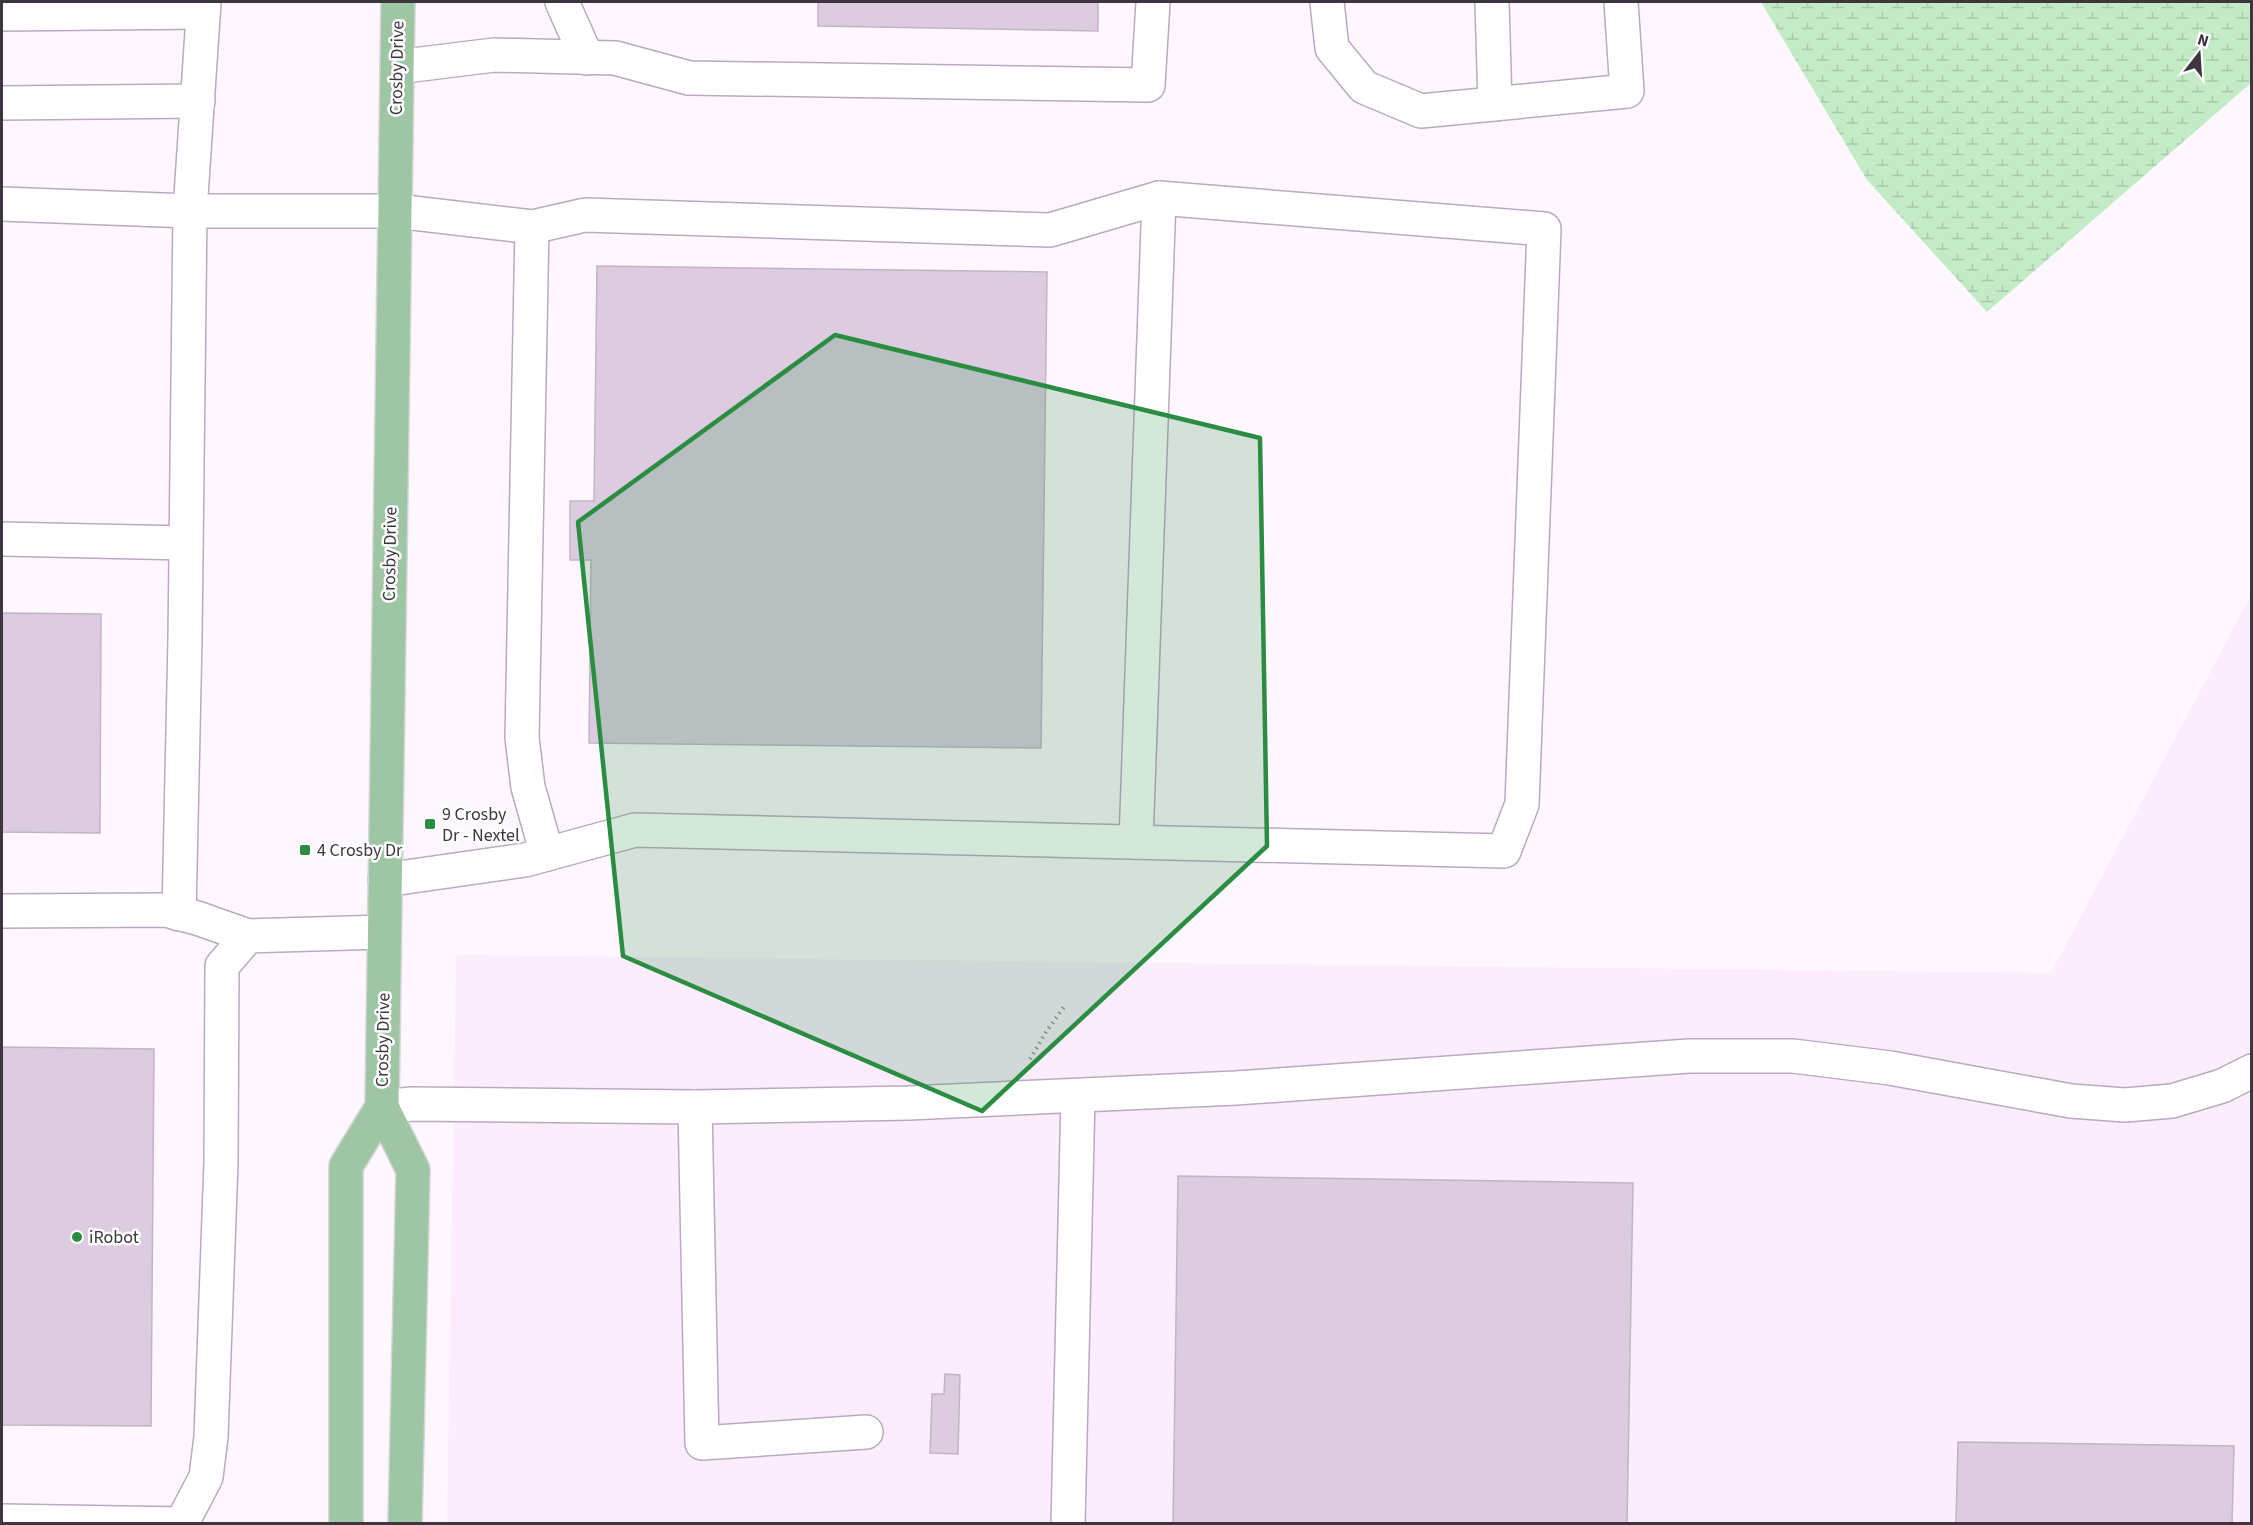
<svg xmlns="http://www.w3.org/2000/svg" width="2253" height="1525" font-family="'Source Sans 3',sans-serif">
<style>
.built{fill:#fbedfd}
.wetland{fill:url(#wetland-marsh)}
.building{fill:#ddcce0;stroke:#c3b3c6;stroke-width:1.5}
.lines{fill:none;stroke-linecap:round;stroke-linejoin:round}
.minor-casing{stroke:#baaabe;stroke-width:36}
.major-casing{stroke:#d8d7d8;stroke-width:36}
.path{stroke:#979098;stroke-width:4;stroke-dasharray:1.5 4.5;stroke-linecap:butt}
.minor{stroke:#fff;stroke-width:33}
.major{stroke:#9ec5a4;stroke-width:33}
.marked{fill:#2a8d41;fill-opacity:0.2;stroke:#2a8d41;stroke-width:4.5;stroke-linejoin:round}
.poi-dot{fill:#2a8d41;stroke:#fff;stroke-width:2}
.labels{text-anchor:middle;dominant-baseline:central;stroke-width:5;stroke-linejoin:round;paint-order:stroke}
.street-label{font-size:18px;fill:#3d363e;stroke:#fff}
.poi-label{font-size:18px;fill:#3d363e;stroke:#fff;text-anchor:start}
</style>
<defs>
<pattern id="wetland-marsh" width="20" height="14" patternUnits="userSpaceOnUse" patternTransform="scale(1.5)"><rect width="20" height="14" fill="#c3ebc6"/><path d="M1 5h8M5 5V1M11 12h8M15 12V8" fill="none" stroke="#a8caab"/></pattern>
</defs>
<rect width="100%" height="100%" fill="#fef7ff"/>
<polygon class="built" points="2251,595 2251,1523 447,1524 456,955 2051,973"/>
<polygon class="wetland" points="1761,2 2251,2 2251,83 1987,312 1867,180"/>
<g class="building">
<polygon points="818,2 1098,2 1098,31 818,26"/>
<polygon points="597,266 1047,272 1041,748 589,743 591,560 570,560 570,501 594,501"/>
<polygon points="2,613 101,614 100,833 2,832"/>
<polygon points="2,1047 154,1049 151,1426 2,1425"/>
<polygon points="1178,1176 1633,1183 1627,1524 1173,1524"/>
<polygon points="945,1374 960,1375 958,1454 930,1453 932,1394 944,1394"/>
<polygon points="1958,1442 2234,1446 2232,1524 1956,1524"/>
</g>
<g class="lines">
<defs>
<g id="minor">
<polyline points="562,2 587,58"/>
<polyline points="1327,2 1332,48 1364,87 1421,111 1627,91 1621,2"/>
<polyline points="1492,2 1495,104"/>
<polyline points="2,14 203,12"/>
<polyline points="397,67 494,55 615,58 689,78 1148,85 1153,2"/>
<polyline points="2,103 198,101"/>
<polyline points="2,204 190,211 396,211 532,227 585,215 1050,230 1159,198 1544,229 1522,804 1504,851 635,830 525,860 385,880"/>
<polyline points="532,227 522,738 528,787 547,854"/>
<polyline points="2,539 186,543"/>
<polyline points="1136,842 1159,198"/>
<polyline points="2,911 166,910 197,918 248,936"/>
<polyline points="179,914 185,639 190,211 204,2"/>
<polyline points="382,1107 412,1104 695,1107 909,1103 1236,1088 1689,1056 1793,1056 1890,1068 2071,1101 2125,1105 2172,1101 2222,1086 2252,1071"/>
<polyline points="695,1107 702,1443 866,1432"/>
<polyline points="2,1521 182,1524"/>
<polyline points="182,1523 206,1477 211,1437 221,1162 222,966 248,936 384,932"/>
<polyline points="1068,1524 1078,1096"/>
</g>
<g id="major">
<polyline points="398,2 382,1107 413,1170 405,1524"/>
<polyline points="346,1524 346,1166 382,1107"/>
</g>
</defs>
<use href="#minor" class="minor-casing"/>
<use href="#major" class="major-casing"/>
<polyline class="path" points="1030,1059 1046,1032 1066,1004"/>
<use href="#minor" class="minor"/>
<use href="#major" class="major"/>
</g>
<path class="marked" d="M835,335L1260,438L1267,846L982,1111L623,956L578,522Z"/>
<g class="poi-dot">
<rect x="424" y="818" width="12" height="12" rx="3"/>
<rect x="299" y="844" width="12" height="12" rx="3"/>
<circle cx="77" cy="1237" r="6"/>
</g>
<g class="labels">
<g class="street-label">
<text transform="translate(397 68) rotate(-89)">Crosby Drive</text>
<text transform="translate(390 554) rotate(-89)">Crosby Drive</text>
<text transform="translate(383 1040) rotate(-89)">Crosby Drive</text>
</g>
<g class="poi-label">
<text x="442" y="814">9 Crosby<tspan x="442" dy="21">Dr - Nextel</tspan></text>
<text x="317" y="850">4 Crosby Dr</text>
<text x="89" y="1237">iRobot</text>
</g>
</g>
<rect width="2253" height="1525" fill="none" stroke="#3d363e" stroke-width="6"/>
<g transform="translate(2199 54) rotate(17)" stroke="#ffffff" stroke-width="4.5" paint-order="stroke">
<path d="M0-4.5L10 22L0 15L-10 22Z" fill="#3d363e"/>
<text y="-9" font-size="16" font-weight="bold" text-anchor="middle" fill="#3d363e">N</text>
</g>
</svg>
